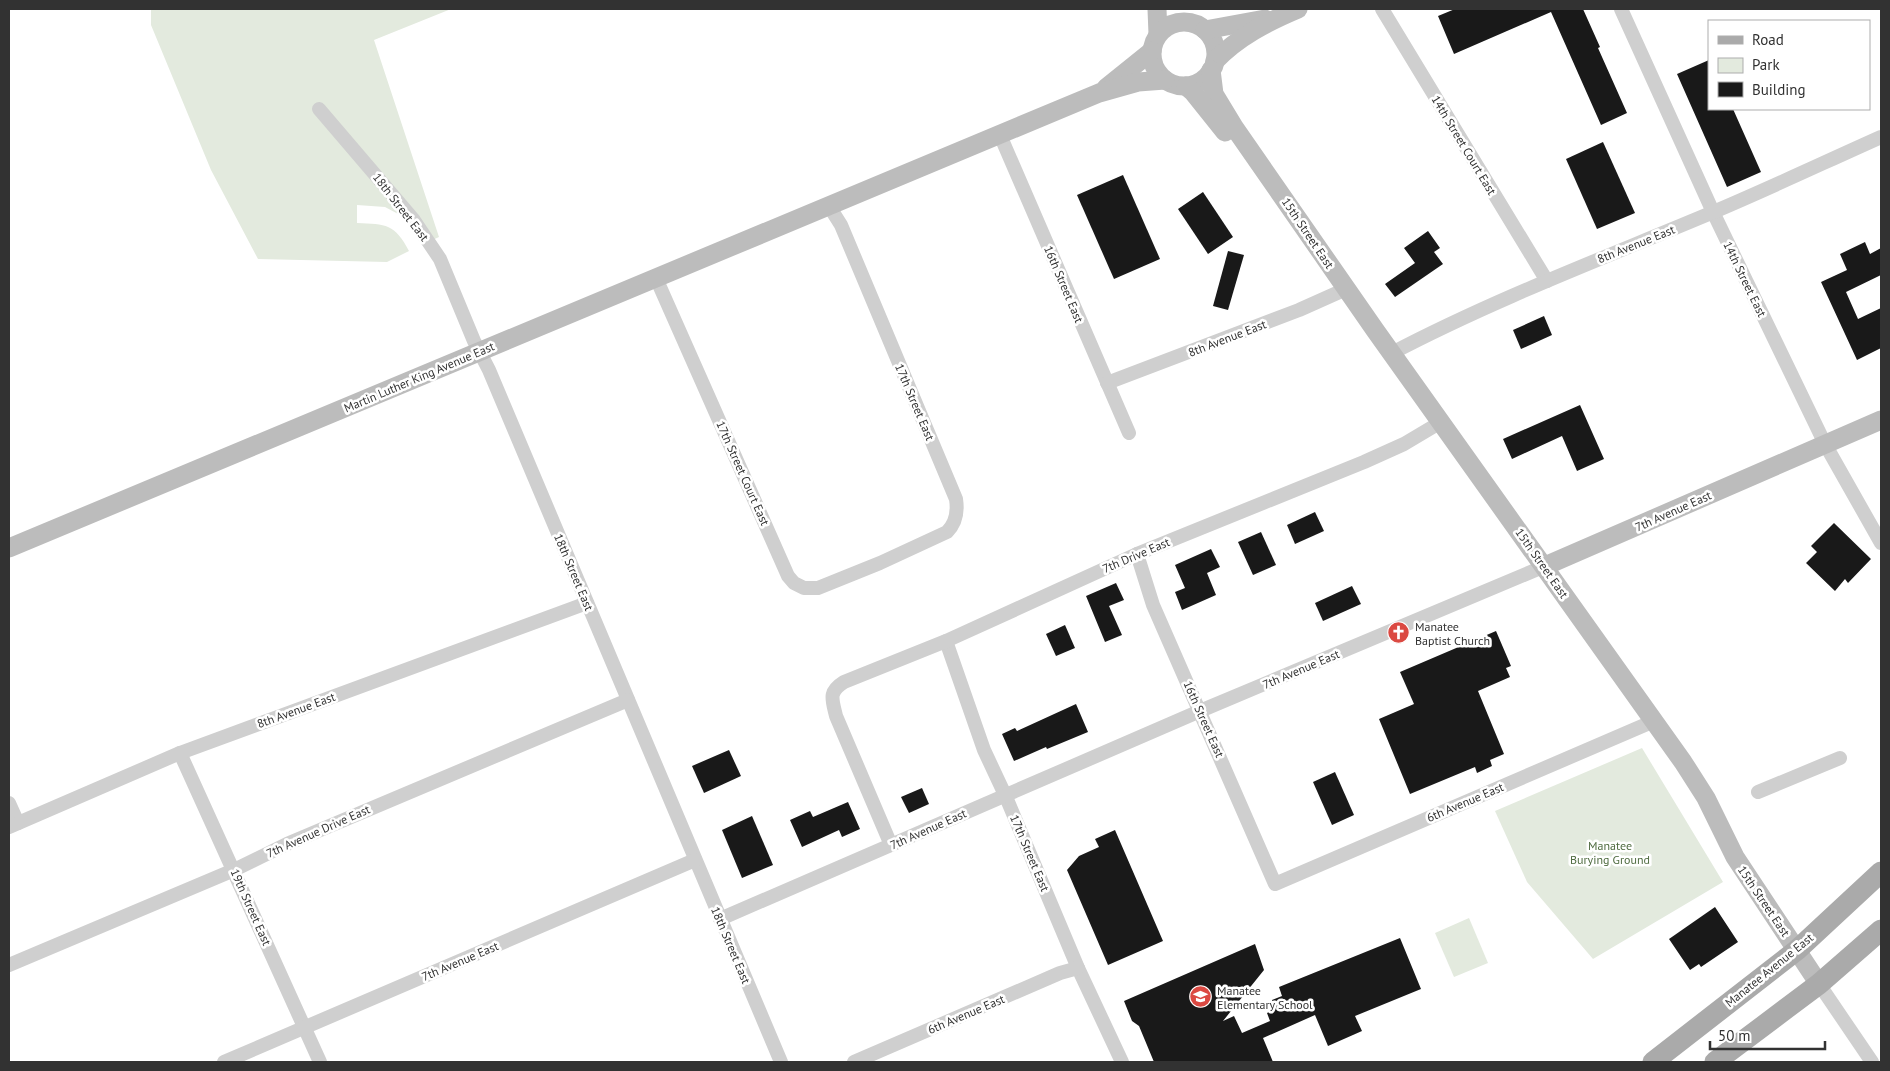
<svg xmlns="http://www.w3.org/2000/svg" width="1890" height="1071" font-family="'PT Sans',sans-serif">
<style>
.green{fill:#e3eade}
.building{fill:#191919}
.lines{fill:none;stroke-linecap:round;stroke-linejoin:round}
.street{stroke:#cfcfcf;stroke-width:14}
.secondary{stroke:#bcbcbc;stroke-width:19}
.primary{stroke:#aaa;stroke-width:21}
.labels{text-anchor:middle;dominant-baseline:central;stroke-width:5;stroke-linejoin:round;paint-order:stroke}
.street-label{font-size:12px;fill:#323232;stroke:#fff}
.poi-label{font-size:12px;fill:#323232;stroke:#fff;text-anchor:start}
.park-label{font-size:12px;fill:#506c41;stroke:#fff}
</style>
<rect width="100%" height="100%" fill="#fff"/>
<g class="green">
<path d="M151,9H451L374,40L439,237L424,244L402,216L385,207L357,205V223C386,224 395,224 409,251L387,262L258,259L211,170L151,25Z"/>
<polygon points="1642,748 1723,882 1593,959 1527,882 1495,811"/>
<polygon points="1469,918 1488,963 1454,977 1435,933"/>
</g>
<g class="building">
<polygon points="1455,9 1583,9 1600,47 1598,48 1627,113 1601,125 1551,12 1454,54 1438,16"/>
<polygon points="1709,60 1709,109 1733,109 1761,172 1727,187 1677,74"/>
<polygon points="1603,142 1635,213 1597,229 1566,159"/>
<polygon points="1123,175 1160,259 1114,279 1077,195"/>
<polygon points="1203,192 1233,237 1208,254 1178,209"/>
<polygon points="1428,231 1440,248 1434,252 1443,264 1395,297 1385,284 1415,263 1404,248"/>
<polygon points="1865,242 1870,254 1881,248 1881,275 1846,292 1858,319 1881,308 1881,348 1857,360 1821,282 1847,270 1840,254"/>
<polygon points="1228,251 1244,255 1228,310 1213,306"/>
<polygon points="1544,316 1552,335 1521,349 1513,330"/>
<polygon points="1580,405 1604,459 1577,471 1562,436 1512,459 1503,439"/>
<polygon points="1315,512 1324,531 1295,544 1287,525"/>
<polygon points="1834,523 1871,559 1848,583 1845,579 1835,591 1806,563 1817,552 1811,546"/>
<polygon points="1261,532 1276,565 1253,575 1238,542"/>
<polygon points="1211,549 1220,567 1207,573 1216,595 1182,610 1175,592 1185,588 1175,565"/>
<polygon points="1116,583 1124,600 1109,606 1122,635 1105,642 1086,596"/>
<polygon points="1352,586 1361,604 1323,621 1315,603"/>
<polygon points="1065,625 1075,648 1056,656 1046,634"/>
<polygon points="1496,631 1511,666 1506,668 1510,677 1478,691 1504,754 1490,760 1492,766 1477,773 1475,767 1410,794 1379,719 1414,704 1400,672"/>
<polygon points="1076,704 1088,732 1047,749 1046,747 1014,761 1002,734 1015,728 1017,731"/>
<polygon points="729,750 741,776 704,793 692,766"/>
<polygon points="1335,772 1354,815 1332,825 1313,782"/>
<polygon points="922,788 929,804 909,813 901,797"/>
<polygon points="848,802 860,829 842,837 839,830 802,847 790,820 810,811 813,817"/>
<polygon points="752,816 773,865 742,878 722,830"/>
<polygon points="1115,830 1163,941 1108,965 1067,870 1079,856 1099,847 1095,839"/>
<polygon points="1715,907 1738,942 1701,967 1699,964 1690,970 1669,939"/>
<polygon points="1400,938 1421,989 1355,1016 1362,1031 1328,1046 1315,1015 1263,1038 1273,1062 1154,1062 1139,1026 1132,1021 1124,1001 1255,944 1264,970 1223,1021 1234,1016 1242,1033 1270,1021 1267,1013 1275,1009 1272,1000 1282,996 1279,987"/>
</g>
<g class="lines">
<g class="street">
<polyline points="1382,9 1547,281"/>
<polyline points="1621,9 1713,212 1825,444 1881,543"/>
<polyline points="319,109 413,219 440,259 474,341 489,370 781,1062"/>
<polyline points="1000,135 1129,433"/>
<path d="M656,278L788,576L794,583L804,588H818L880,563L947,532C956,523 958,512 956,499L841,225L829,206"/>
<path d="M1392,353C1495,299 1604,258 1711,213C1768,189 1825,162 1881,137"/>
<polyline points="1107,383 1299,310 1346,289"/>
<polyline points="1137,554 1153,605 1275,884 1654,721"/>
<polyline points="946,641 984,750 1006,797 1078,968 1122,1062"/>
<polyline points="180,753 320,1062"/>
<polyline points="1758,792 1840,758"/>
<polyline points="9,803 18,823"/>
<polyline points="9,827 180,753 587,603"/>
<path d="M891,845L836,716C832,699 828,692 844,682L946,641L1137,554L1364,462L1404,444L1441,422"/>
<polyline points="720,919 1200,711 1545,566"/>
<polyline points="9,965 234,870 287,844 628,700"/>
<polyline points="1819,984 1872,1062"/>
<polyline points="224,1062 695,860"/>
<polyline points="854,1062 1060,973 1078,968"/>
</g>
<g class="secondary">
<polyline points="1157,9 1158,34"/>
<circle cx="1184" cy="54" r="32"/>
<polyline points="1205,30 1265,19"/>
<path d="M1215,61C1238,37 1267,22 1298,9"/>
<polyline points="1211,70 1214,94 1234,127 1375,330 1683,762 1706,798 1735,857 1819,984"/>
<polyline points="1186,86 1193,92 1225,132"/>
<polyline points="1106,88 1152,51"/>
<polyline points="9,548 1099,93 1138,82 1165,80"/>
<polyline points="1545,566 1881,420"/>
</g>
<g class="primary">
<polyline points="1653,1062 1797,950 1881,872"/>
<polyline points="1715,1062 1819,984 1881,930"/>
</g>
</g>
<defs>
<symbol id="church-disc" viewBox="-11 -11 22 22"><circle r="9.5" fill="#db4942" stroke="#fff"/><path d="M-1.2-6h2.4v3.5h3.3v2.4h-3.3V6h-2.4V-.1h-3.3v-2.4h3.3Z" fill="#fff"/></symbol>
<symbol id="school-disc" viewBox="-11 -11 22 22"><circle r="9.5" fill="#db4942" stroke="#fff"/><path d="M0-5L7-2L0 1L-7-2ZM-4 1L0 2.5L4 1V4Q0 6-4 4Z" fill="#fff"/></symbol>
</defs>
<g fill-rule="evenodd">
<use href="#church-disc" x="1386" y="620" width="25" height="25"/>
<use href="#school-disc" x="1188" y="984" width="25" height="25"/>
</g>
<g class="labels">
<g class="street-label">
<text transform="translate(1464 145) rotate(59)">14th Street Court East</text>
<text transform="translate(401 207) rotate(52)">18th Street East</text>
<text transform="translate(1308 233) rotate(56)">15th Street East</text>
<text transform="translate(1636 244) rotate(-22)">8th Avenue East</text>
<text transform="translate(1745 279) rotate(64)">14th Street East</text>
<text transform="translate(1064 284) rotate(67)">16th Street East</text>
<text transform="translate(1227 338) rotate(-21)">8th Avenue East</text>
<text transform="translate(419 377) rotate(-23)">Martin Luther King Avenue East</text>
<text transform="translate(915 402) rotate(67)">17th Street East</text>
<text transform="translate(743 473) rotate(66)">17th Street Court East</text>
<text transform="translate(1673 511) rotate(-24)">7th Avenue East</text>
<text transform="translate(1136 555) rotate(-23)">7th Drive East</text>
<text transform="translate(1542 563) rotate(55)">15th Street East</text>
<text transform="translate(574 572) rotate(67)">18th Street East</text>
<text transform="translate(1301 669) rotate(-23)">7th Avenue East</text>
<text transform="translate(296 710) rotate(-20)">8th Avenue East</text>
<text transform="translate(1204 719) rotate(66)">16th Street East</text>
<text transform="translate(1465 802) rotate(-23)">6th Avenue East</text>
<text transform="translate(928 829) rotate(-24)">7th Avenue East</text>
<text transform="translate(318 831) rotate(-24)">7th Avenue Drive East</text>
<text transform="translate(1030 853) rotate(67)">17th Street East</text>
<text transform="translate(1764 901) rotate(56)">15th Street East</text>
<text transform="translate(251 907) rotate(66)">19th Street East</text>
<text transform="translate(731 945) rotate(67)">18th Street East</text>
<text transform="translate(460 961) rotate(-23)">7th Avenue East</text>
<text transform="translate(1769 970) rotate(-39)">Manatee Avenue East</text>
<text transform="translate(966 1014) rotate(-23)">6th Avenue East</text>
</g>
<g class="poi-label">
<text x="1415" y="626">Manatee<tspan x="1415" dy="14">Baptist Church</tspan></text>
<text x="1217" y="990">Manatee<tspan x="1217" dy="14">Elementary School</tspan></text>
</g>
<g class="park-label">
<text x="1610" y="845">Manatee<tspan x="1610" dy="14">Burying Ground</tspan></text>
</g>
</g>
<rect width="1890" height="1071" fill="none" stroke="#323232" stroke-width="20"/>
<rect x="1708" y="20" width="162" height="90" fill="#ffffff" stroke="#adadad"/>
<rect x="1718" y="36" width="25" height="8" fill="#aaaaaa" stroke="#adadad"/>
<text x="1752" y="45" font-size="15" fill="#323232">Road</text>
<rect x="1718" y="58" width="25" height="15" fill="#e3eade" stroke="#adadad"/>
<text x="1752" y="70" font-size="15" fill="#323232">Park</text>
<rect x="1718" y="82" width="25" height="15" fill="#191919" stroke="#adadad"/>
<text x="1752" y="95" font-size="15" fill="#323232">Building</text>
<path d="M1710 1041v8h115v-8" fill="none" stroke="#323232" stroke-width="2.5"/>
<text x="1718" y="1041" font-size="15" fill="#323232" stroke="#ffffff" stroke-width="4" paint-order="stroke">50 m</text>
</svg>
